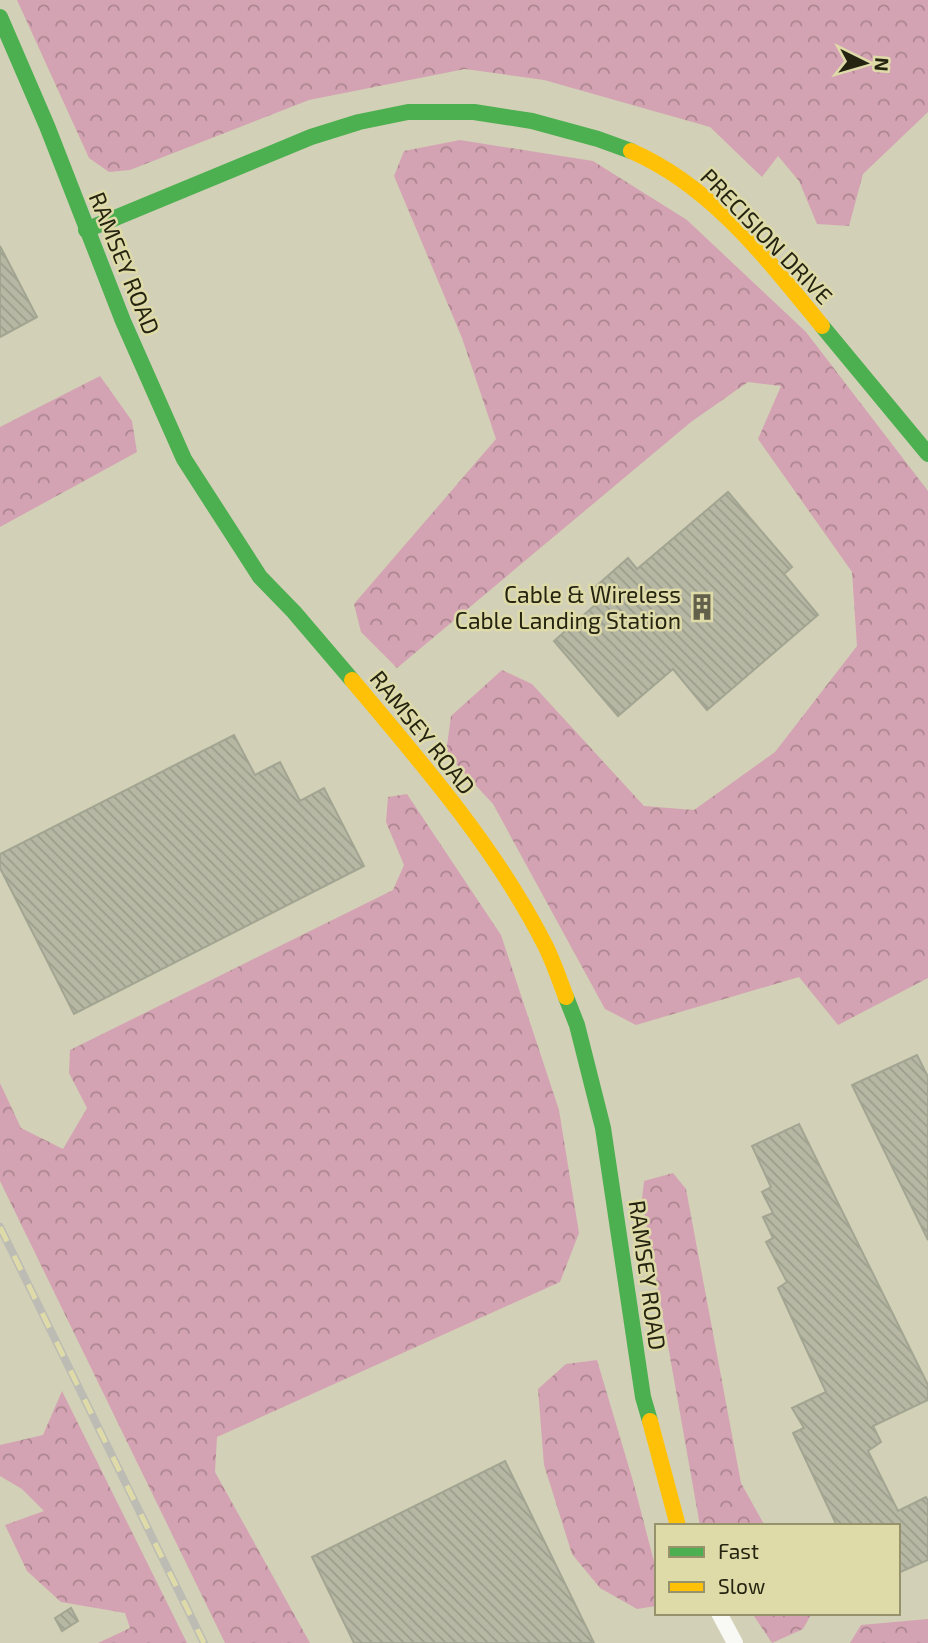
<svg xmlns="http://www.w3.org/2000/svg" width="928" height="1643" font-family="'Exo 2',sans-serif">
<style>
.forest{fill:url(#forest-crowns)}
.building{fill:url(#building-back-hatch);stroke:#a2a591;stroke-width:2}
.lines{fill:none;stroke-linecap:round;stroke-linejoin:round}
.street{stroke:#f8f8f4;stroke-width:16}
.fast{stroke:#4caf50;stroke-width:16}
.slow{stroke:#ffc107;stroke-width:16}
.rail-casing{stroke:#bcbcb4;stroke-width:8}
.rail{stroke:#dfdba9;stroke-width:5;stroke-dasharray:16;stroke-linecap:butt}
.labels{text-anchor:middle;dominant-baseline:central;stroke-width:5;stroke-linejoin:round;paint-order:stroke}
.street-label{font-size:23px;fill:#252410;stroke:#dfdba9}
.poi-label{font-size:23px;fill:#252410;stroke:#dfdba9;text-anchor:end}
</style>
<defs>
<pattern id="forest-crowns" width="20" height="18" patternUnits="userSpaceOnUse" patternTransform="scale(1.75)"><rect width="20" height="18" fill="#d4a3b3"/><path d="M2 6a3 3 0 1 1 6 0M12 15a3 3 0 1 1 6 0" fill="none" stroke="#ac8590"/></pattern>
<pattern id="building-back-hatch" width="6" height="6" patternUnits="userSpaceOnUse" patternTransform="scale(1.75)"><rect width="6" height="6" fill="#b6b8a4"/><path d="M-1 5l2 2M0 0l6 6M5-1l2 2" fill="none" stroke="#9c9e8c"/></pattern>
</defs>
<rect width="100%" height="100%" fill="#d2d0b6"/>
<g class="forest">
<polygon points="17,0 928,0 928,112 863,174 849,226 817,224 799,181 778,156 762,177 710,127 544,80 465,69 309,100 130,170 109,172 89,158"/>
<polygon points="460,140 593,161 687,220 806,332 928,491 928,978 838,1025 799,977 636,1025 605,1009 493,804 446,753 451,716 502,670 532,684 644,806 694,810 775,752 857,646 852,572 758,439 781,386 748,382 691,422 397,668 361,632 354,604 496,439 462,338 394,176 404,151"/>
<polygon points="100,376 132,421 137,452 0,527 0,427"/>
<polygon points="407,794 501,935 559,1110 579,1233 560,1282 217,1437 215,1472 310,1643 225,1643 0,1181 0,1083 21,1128 63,1149 87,1108 69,1073 70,1050 393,890 404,865 386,822 388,797"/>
<polygon points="673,1173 686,1189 741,1483 765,1526 700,1526 642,1199 644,1181"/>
<polygon points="597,1360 633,1481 657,1573 656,1606 637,1609 600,1588 572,1554 544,1465 538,1389 566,1364"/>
<polygon points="62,1391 187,1643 98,1643 130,1628 125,1613 61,1602 27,1571 5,1525 44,1511 22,1489 0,1476 0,1445 43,1435"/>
<polygon points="752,1613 812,1613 803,1629 772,1643"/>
<polygon points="928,1619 928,1643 850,1643 861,1625"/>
</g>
<g class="building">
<polygon points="0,246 37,317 0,337"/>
<polygon points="728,492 792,567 784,574 818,615 707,710 673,669 618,716 554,641 603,598 594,588 628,558 637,569"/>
<polygon points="234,735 255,775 280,762 300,801 324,788 364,866 74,1014 0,868 0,854"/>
<polygon points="917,1055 928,1077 928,1240 852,1085"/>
<polygon points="799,1124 928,1385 928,1400 873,1426 881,1442 868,1451 898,1511 926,1497 928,1501 928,1560 898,1573 898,1526 837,1526 793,1433 804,1428 792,1408 826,1392 778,1288 787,1282 766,1242 773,1238 763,1217 773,1213 762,1192 771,1187 752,1146"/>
<polygon points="505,1461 594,1643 354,1643 312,1557"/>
<polygon points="71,1608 78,1621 62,1631 55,1618"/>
</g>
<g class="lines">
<polyline class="street" points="719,1613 735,1643"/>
<g class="fast">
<polyline points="0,17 47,126 123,321 184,459 260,577 294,612 352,680"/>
<polyline points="86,230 311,137 359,122 408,112 474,112 532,121 598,139 631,151"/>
<polyline points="822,326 928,454"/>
<polyline points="566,997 577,1025 603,1128 643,1397 650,1421"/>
</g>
<g class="slow">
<path d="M631,151C712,186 768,260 822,326"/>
<path d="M352,680C421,762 495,847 544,943C553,960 559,979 566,997"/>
<polyline points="650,1421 678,1526"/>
</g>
<defs>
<polyline id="rail" points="0,1227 204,1643"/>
</defs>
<use href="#rail" class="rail-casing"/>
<use href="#rail" class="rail"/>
</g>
<defs>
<symbol id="building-bare" viewBox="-9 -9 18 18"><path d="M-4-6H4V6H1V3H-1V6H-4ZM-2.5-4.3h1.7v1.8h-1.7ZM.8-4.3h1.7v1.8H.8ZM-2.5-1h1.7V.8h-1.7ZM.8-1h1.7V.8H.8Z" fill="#62604a" stroke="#dfdba9" stroke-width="2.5" paint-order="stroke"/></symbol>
</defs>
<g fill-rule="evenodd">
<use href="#building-bare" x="683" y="588" width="38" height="38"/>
</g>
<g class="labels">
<g class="street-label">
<text transform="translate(767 236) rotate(46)">PRECISION DRIVE</text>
<text transform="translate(125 263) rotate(68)">RAMSEY ROAD</text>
<text transform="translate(423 732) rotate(51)">RAMSEY ROAD</text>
<text transform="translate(648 1275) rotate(82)">RAMSEY ROAD</text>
</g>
<g class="poi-label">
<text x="681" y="594">Cable &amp; Wireless<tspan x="681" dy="26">Cable Landing Station</tspan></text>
</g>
</g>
<rect x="655" y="1524" width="245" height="91" fill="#dfdba9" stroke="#95926c" stroke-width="2"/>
<rect x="669" y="1547" width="35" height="10" fill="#4caf50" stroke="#95926c" stroke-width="2"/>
<text x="718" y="1559" font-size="21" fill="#252410">Fast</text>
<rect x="669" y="1582" width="35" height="10" fill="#ffc107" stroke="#95926c" stroke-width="2"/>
<text x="718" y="1594" font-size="21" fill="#252410">Slow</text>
<g transform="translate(865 63) rotate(95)" stroke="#dfdba9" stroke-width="5" paint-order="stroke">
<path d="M0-5L12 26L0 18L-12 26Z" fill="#252410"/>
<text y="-10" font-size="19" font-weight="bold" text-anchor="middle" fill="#252410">N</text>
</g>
</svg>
